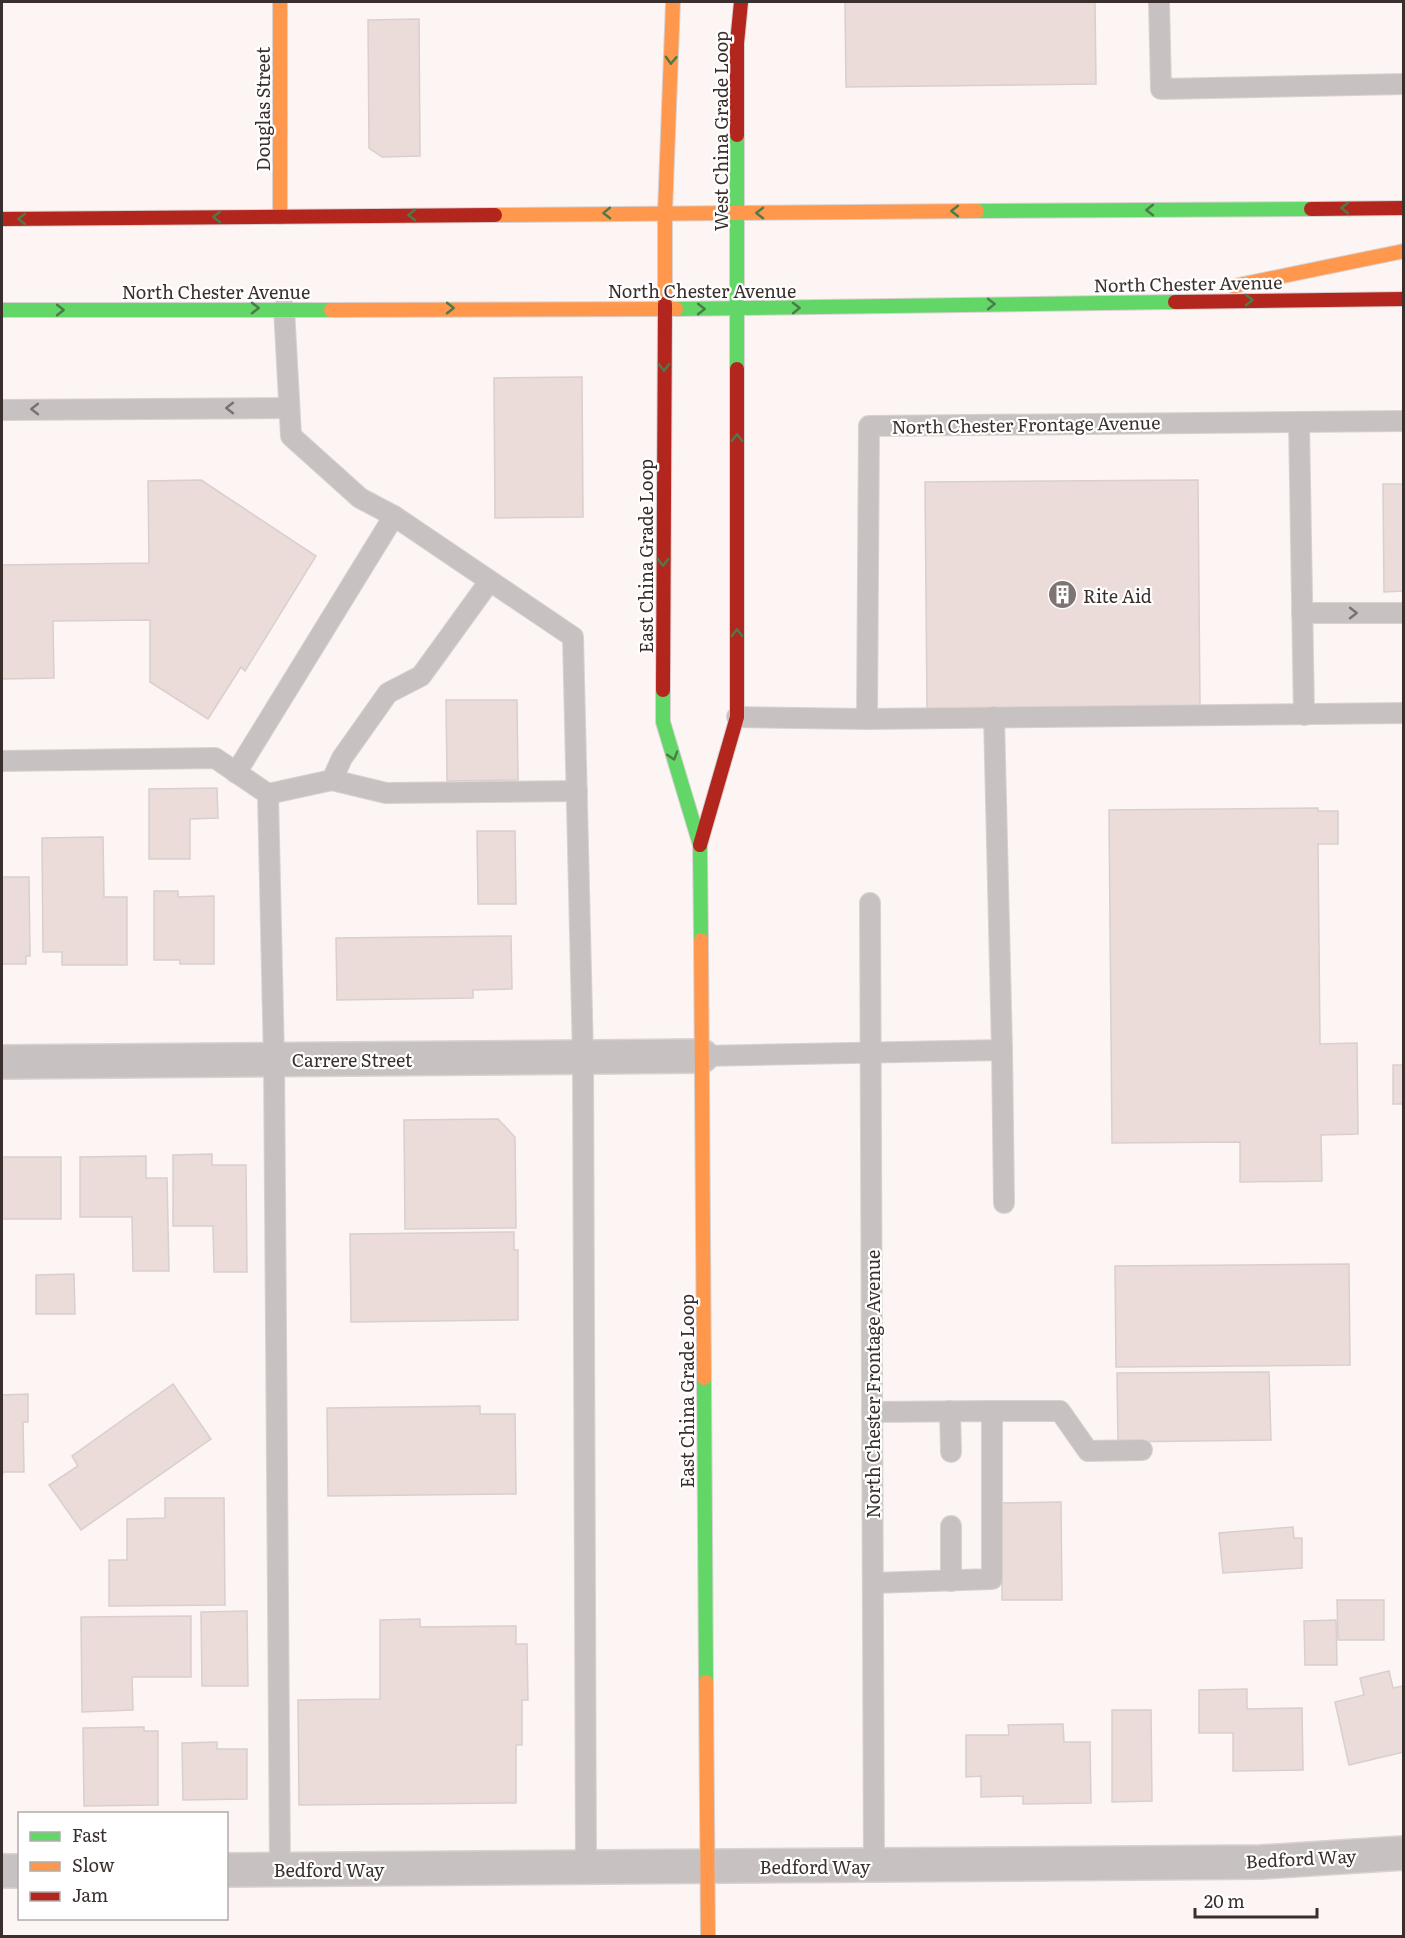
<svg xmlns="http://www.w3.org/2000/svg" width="1405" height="1938" font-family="Literata,serif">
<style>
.building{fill:#ebdcd9;stroke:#d8cfce;stroke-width:1.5}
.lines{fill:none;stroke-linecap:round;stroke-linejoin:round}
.lane-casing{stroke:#d8d2d1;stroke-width:22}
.street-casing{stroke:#d8d2d1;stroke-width:36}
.fast-casing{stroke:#d8d2d1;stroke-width:16}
.slow-casing{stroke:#d8d2d1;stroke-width:16}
.jam-casing{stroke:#d8d2d1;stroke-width:16}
.lane{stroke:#c7c2c1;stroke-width:20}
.street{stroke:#c7c2c1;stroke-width:33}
.fast{stroke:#63d668;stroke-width:14}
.slow{stroke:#ff974d;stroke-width:14}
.jam{stroke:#b3261e;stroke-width:14}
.oneway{stroke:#4c7a48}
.oneway2{stroke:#797170}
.labels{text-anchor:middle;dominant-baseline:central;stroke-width:4.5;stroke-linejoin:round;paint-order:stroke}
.street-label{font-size:18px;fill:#3a2f2d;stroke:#fff}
.poi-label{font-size:18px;fill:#3a2f2d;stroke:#fff;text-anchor:start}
</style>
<rect width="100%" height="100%" fill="#fcf5f4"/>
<g class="building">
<polygon points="845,2 1095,2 1096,84 846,87"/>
<polygon points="419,19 420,156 382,157 369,148 368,20"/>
<polygon points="582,377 583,517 495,518 494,378"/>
<polygon points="201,480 316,556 245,671 241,667 208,719 150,682 150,620 53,621 54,678 2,679 2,565 149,563 148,481"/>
<polygon points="1198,480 1200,707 927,710 925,482"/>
<polygon points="1383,484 1404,484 1404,591 1384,592"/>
<polygon points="446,700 517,700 518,780 447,781"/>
<polygon points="217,788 218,818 190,819 190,859 149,859 149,789"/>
<polygon points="1318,808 1318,811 1338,811 1338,844 1318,844 1320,1044 1357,1043 1358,1134 1321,1135 1322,1181 1240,1182 1240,1142 1112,1143 1109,810"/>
<polygon points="477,831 515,831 516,904 478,904"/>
<polygon points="103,837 104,897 127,897 127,965 62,965 62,952 43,952 42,838"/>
<polygon points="2,877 29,877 30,956 26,956 26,964 2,964"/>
<polygon points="154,891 178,891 178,897 214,896 214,964 180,964 180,960 154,960"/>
<polygon points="511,936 512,989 473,990 473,998 337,1000 336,938"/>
<rect x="1393" y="1065" width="11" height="39"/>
<polygon points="498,1119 515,1137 516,1228 405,1229 404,1120"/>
<polygon points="212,1154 212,1165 246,1165 247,1272 214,1272 213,1226 173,1226 173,1155"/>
<polygon points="146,1156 146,1178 167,1178 169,1271 133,1271 132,1217 80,1217 80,1157"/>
<rect x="2" y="1157" width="59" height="62"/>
<polygon points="514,1232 514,1250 518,1250 518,1320 351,1322 350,1234"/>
<polygon points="1349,1264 1350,1365 1116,1367 1115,1266"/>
<polygon points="74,1274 75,1314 36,1314 36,1275"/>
<polygon points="1269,1372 1271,1440 1118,1442 1117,1373"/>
<polygon points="173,1384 211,1439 81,1530 49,1485 78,1466 72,1456"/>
<polygon points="28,1394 28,1422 23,1422 24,1472 3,1472 2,1478 2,1395"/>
<polygon points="480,1406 480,1414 515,1414 516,1494 328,1496 327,1408"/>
<polygon points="165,1498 224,1498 225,1605 109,1606 109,1560 127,1560 127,1519 165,1518"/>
<polygon points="1061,1502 1062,1600 1002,1600 1002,1503"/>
<polygon points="1293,1527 1294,1538 1302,1538 1302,1568 1223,1573 1219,1533"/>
<polygon points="1337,1600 1384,1600 1384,1640 1338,1640"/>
<polygon points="247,1611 248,1686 202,1686 201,1612"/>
<polygon points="191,1616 191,1677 132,1677 133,1710 82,1712 81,1617"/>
<polygon points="420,1619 420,1627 516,1626 516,1644 527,1644 528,1700 522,1700 522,1745 516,1745 516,1803 299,1805 298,1700 380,1699 380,1620"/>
<polygon points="1336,1620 1337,1665 1305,1665 1304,1621"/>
<polygon points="1389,1671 1393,1688 1404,1686 1404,1752 1349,1765 1335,1702 1364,1695 1360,1678"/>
<polygon points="1247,1689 1247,1709 1302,1708 1303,1770 1233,1771 1233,1733 1199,1733 1199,1690"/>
<polygon points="1112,1710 1151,1710 1152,1801 1112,1802"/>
<polygon points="1063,1724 1064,1742 1090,1742 1091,1803 1023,1804 1023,1796 981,1797 981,1776 966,1777 966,1735 1009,1735 1008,1725"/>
<polygon points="144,1727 144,1731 158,1731 158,1805 84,1806 83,1728"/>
<polygon points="217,1742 217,1749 247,1749 247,1799 183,1800 182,1743"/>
</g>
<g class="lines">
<defs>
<g id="lane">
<polyline points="1159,2 1161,89 1404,84"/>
<polyline points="284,308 291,436 360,498 394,516 573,637 583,1057 586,1867"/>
<polyline points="2,410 289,408"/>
<polyline points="1299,422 1304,715"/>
<polyline points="1302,613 1404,613"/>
<polyline points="737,717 867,719 1404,713"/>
<polyline points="994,717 1002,1050"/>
<polyline points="867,719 869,426 1404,421"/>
<polyline points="2,761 215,758 268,794 274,1060 280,1869"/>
<polyline points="236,773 394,516"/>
<polyline points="332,780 386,793 577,791"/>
<polyline points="268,794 332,780 342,758 388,693 421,676 489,582"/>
<polyline points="870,903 874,1866"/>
<polyline points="702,1056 1002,1050 1004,1203"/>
<polyline points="950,1411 951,1452"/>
<polyline points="992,1411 1060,1411 1088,1451 1142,1450"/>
<polyline points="872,1412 992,1411 992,1579 873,1583"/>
<polyline points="951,1526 951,1581"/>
</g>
<g id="street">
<polyline points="2,1062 702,1056"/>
<polyline points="226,1870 1261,1862 1404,1853"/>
<polyline points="2,1871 20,1871"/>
</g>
<g id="fast">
<polyline points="737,135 737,369"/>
<polyline points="977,211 1311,209"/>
<polyline points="676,309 1175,302"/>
<polyline points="2,310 331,310"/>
<polyline points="663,690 663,722 700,845 701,940"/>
<polyline points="704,1378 706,1682"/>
</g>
<g id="slow">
<polyline points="280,2 280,217"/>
<polyline points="495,215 977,211"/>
<polyline points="1234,286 1404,251"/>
<polyline points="665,304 665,212 673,2"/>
<polyline points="331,310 676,309"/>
<polyline points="701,940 704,1378"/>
<polyline points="706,1682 708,1936"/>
</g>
<g id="jam">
<polyline points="737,135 737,43 741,2"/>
<polyline points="1311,209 1404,208"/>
<polyline points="2,219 495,215"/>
<polyline points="1175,302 1404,299"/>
<polyline points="663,690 665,304"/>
<polyline points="700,845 737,717 737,369"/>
</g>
</defs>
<use href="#lane" class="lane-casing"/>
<use href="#street" class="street-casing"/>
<use href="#fast" class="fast-casing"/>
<use href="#slow" class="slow-casing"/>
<use href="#jam" class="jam-casing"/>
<use href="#lane" class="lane"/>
<use href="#street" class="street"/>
<use href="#fast" class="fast"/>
<use href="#slow" class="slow"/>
<use href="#jam" class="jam"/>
</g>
<defs><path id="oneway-chevron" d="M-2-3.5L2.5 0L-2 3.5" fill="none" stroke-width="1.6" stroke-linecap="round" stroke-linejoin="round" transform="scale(1.5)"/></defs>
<g class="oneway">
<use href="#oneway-chevron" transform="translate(671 60) rotate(92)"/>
<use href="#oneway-chevron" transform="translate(1345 208) rotate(180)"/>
<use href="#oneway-chevron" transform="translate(1150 210) rotate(180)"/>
<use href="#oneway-chevron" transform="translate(955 211) rotate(180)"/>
<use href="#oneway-chevron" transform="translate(607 213) rotate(179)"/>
<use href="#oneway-chevron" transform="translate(760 213) rotate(180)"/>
<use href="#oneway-chevron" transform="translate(412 215) rotate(179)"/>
<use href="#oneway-chevron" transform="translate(217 217) rotate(180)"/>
<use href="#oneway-chevron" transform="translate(22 219) rotate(180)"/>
<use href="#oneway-chevron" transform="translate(1249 300)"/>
<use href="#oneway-chevron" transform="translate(991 304) rotate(-1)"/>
<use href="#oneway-chevron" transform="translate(255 308)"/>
<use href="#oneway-chevron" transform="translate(450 308)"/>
<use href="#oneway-chevron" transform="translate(796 308) rotate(-1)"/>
<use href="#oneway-chevron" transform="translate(701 309)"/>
<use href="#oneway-chevron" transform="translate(60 310)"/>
<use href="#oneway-chevron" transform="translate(664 367) rotate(90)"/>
<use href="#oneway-chevron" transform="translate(737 438) rotate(-90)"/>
<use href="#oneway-chevron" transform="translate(663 562) rotate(90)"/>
<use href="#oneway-chevron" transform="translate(737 633) rotate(-90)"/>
<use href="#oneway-chevron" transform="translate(673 756) rotate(73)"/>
</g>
<g class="oneway2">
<use href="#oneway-chevron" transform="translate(230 408) rotate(180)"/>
<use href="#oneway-chevron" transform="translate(35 409) rotate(180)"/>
<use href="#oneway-chevron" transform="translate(1353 613)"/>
</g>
<defs>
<symbol id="building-disc" viewBox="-11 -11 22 22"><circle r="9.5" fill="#7e7473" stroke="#fff"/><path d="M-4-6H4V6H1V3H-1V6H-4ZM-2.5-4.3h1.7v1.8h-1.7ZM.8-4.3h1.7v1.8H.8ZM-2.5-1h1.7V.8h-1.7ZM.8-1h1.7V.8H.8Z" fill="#fff"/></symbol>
</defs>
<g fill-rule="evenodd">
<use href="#building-disc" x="1046" y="578" width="33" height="33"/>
</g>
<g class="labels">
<g class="street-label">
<text transform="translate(262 109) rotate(-90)">Douglas Street</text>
<text transform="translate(720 131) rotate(-90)">West China Grade Loop</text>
<text transform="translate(1188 283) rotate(-1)">North Chester Avenue</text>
<text x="702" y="290">North Chester Avenue</text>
<text x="216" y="291">North Chester Avenue</text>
<text transform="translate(1026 424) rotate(-1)">North Chester Frontage Avenue</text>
<text transform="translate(645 556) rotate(-90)">East China Grade Loop</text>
<text x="352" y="1059">Carrere Street</text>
<text transform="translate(872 1384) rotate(-90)">North Chester Frontage Avenue</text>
<text transform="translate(686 1391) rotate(-90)">East China Grade Loop</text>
<text transform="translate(1301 1858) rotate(-3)">Bedford Way</text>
<text x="815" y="1866">Bedford Way</text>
<text x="329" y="1869">Bedford Way</text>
</g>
<g class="poi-label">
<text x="1083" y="595">Rite Aid</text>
</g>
</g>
<rect width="1405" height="1938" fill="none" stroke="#3a2f2d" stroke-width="6"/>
<rect x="18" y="1812" width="210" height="108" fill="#ffffff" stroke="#b0acab" stroke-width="1.5"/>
<rect x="30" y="1832" width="30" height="9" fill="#63d668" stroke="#b0acab" stroke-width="1.5"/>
<text x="72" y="1842" font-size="18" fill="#3a2f2d">Fast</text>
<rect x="30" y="1862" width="30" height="9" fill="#ff974d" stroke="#b0acab" stroke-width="1.5"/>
<text x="72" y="1872" font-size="18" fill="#3a2f2d">Slow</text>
<rect x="30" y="1892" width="30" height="9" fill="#b3261e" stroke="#b0acab" stroke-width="1.5"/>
<text x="72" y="1902" font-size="18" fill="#3a2f2d">Jam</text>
<path d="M1195 1908v9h122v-9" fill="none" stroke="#3a2f2d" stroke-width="3"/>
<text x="1204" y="1908" font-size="18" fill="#3a2f2d" stroke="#ffffff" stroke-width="4.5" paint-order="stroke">20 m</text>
</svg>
